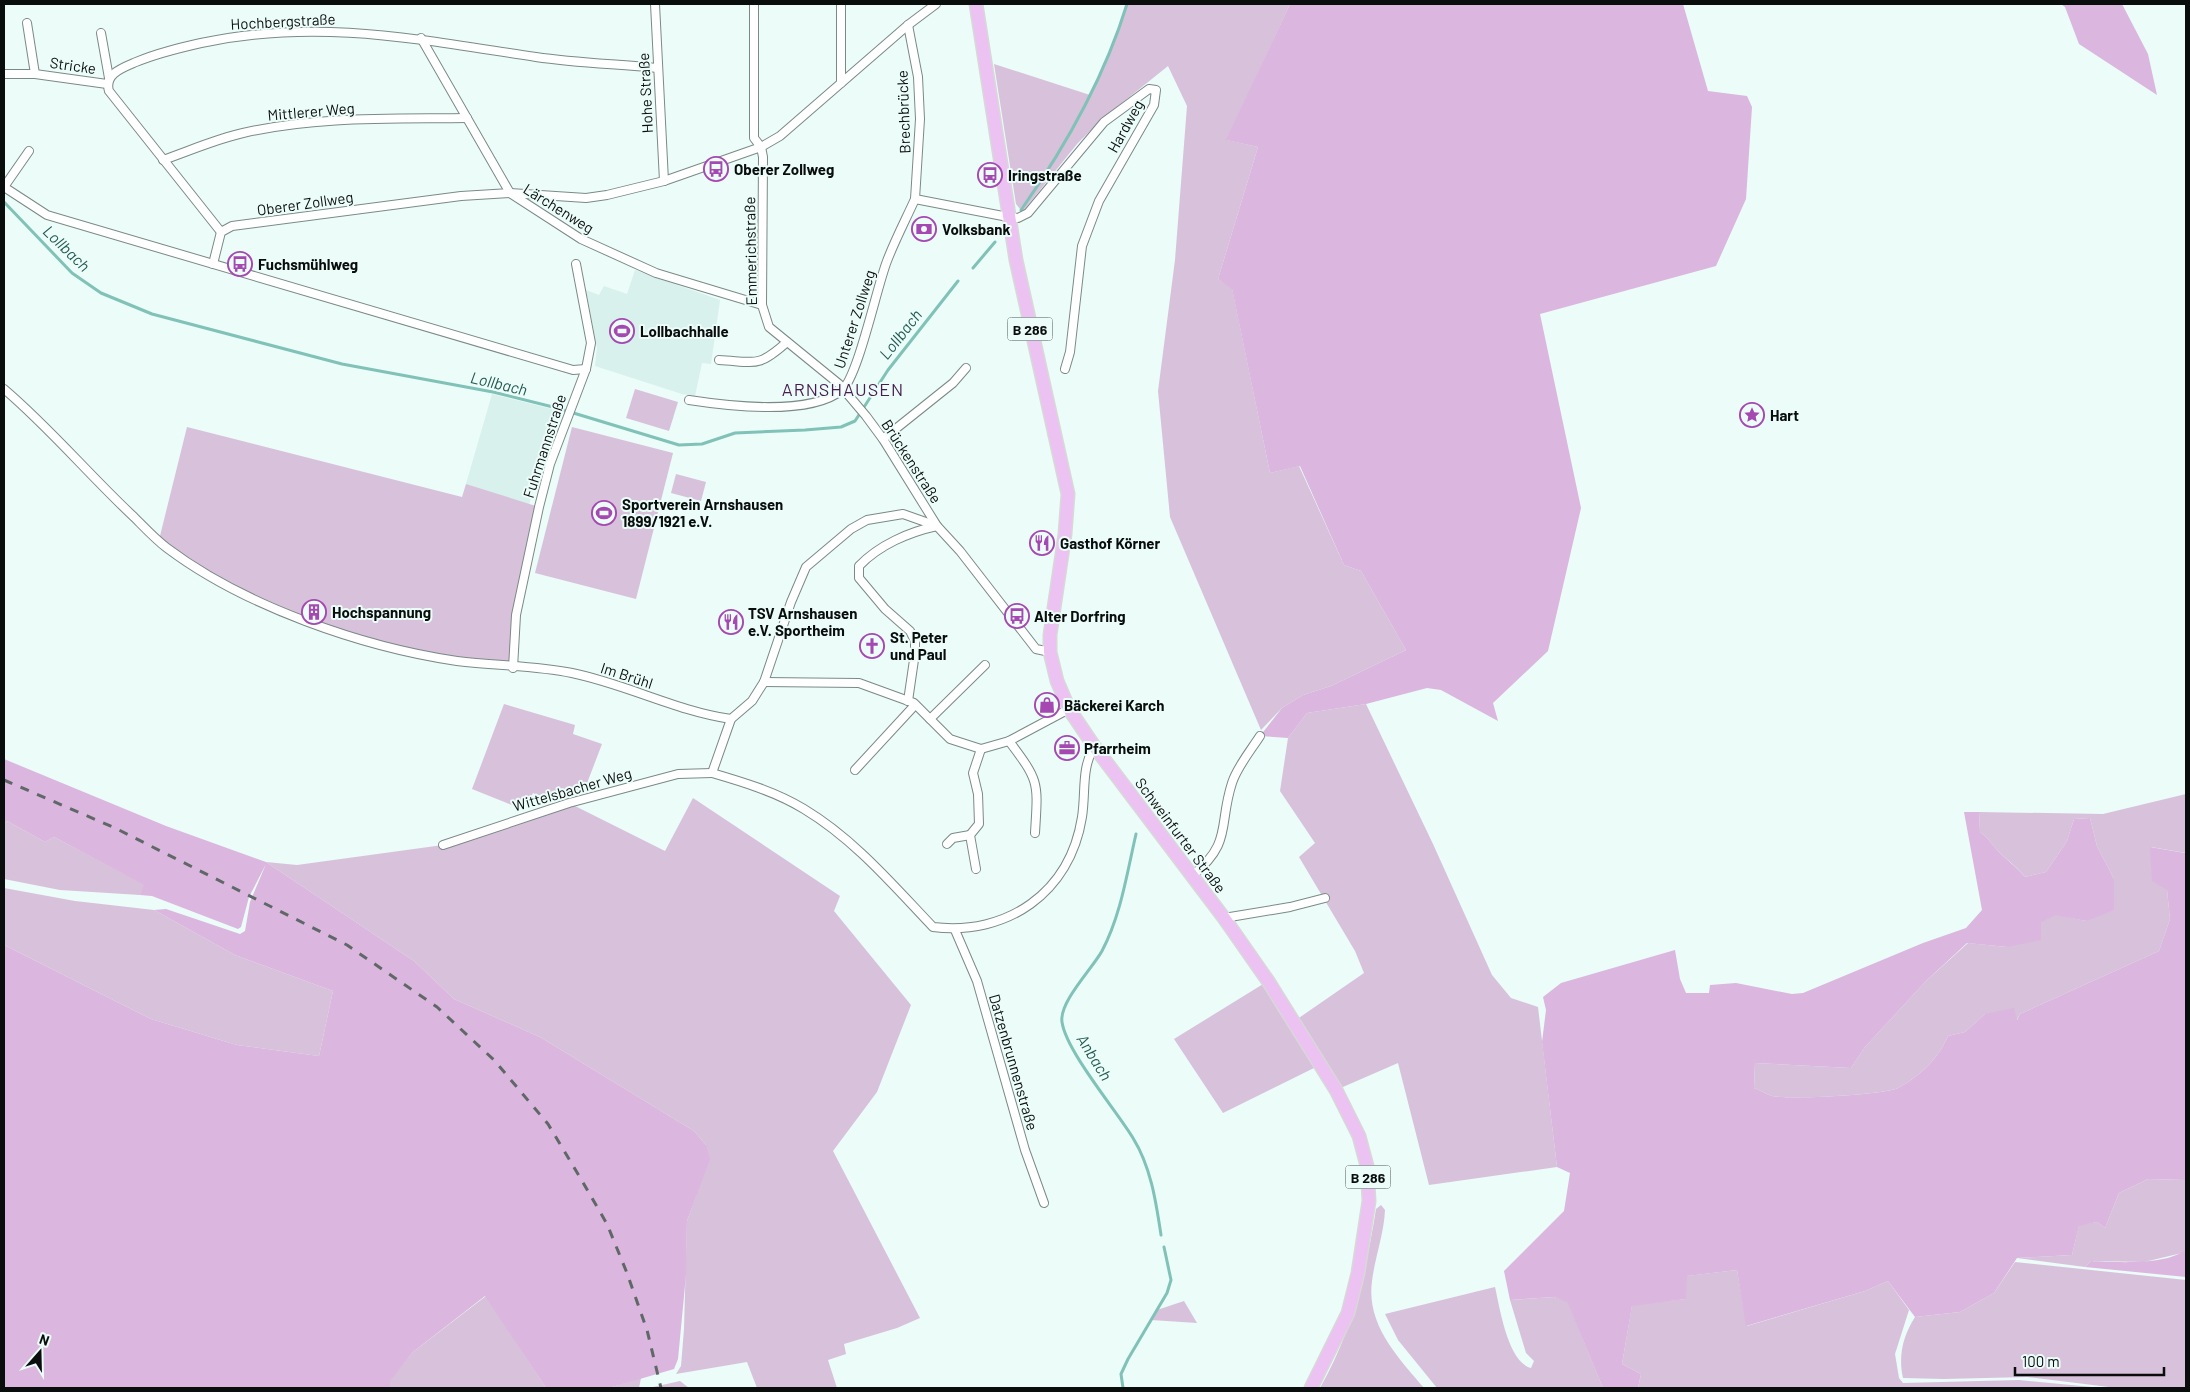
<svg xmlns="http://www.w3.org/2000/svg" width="2190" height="1392" font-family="Barlow,sans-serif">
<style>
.built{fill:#d8f1ec}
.green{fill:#d8c1db}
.forest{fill:#dbb6df}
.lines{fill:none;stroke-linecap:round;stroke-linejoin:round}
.stream{stroke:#80c2b7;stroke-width:3}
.street-casing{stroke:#7b8a87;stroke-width:10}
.primary-casing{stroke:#d8d8d8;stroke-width:15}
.street{stroke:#fff;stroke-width:8}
.primary{stroke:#ecc2f2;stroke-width:12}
.rail{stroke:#5f6867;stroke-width:3;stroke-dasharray:9 9;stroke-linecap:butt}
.labels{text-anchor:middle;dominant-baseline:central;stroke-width:4;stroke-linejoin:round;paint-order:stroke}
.shield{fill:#ebfcf9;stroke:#4d5554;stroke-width:1}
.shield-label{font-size:14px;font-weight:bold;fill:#090e0d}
.street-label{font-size:15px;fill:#090e0d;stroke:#ebfcf9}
.poi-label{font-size:15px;font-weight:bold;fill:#090e0d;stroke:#ebfcf9;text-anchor:start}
.water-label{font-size:16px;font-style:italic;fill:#245b53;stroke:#ebfcf9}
.quarter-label{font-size:18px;letter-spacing:1px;fill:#481c4f;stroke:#ebfcf9}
</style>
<rect width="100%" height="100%" fill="#ebfcf9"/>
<g class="built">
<polygon points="635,270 720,300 711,364 702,363 695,396 682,394 595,366 597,348 586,290 599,295 604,286 627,294"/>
<polygon points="492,394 560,411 547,454 543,453 529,505 466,484"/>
</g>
<g class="green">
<path d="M1127,4H1290L1227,140L1258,147L1218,279L1232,288L1270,473L1299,466L1344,565L1361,571L1406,650L1331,686L1303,695L1282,708L1261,730L1170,517L1158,391L1175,260L1187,106L1168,66L1102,119L1077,144L1024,210H1021C1066,146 1104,79 1127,4Z"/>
<polygon points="994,64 1090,95 1052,164 1020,209 1016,204"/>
<polygon points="635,389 678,402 669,431 626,418"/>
<polygon points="187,427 462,497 466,484 539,507 524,585 513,668 357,640 240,594 159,540"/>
<polygon points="572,427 673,453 636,599 535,573"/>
<polygon points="676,474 706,482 701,501 671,493"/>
<polygon points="504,704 575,725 573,734 602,744 584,791 552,801 533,793 528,803 517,799 512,805 472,789"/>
<polygon points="1366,704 1433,844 1492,975 1511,998 1538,1007 1557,1167 1429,1185 1398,1063 1336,1090 1320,1065 1223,1113 1174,1039 1268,981 1293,1022 1364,973 1355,951 1299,857 1315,843 1280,791 1288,738 1307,713"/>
<path d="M2186,794V853L2151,847L2167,890L2170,919L2159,951L2020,1014L2016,1021L1985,1014L1965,1032L1948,1036C1939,1058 1919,1077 1898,1088C1883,1095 1788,1100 1772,1096C1766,1094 1760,1090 1754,1088L1755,1063L1851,1068L1865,1047L1926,981L1968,943L2007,947L2041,921L2055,914L2086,921L2114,879L2097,846L2090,818L2074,819L2067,841L2046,872L2025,877C2018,868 2011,863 2002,855C1994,848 1991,840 1980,832L1979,812L2103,814Z"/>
<polygon points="693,798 840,896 834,911 911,1005 877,1092 833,1151 920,1318 897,1328 844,1344 846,1354 828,1360 837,1388 757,1388 747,1362 676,1374 681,1366 684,1329 687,1221 696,1196 706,1145 694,1131 540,1037 454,999 414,961 266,862 297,865 443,845 569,803 665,851"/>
<polygon points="7,821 45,842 54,837 145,885 140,895 60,890 4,879 4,824"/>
<polygon points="4,888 75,901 154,910 235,955 333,991 319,1056 237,1045 151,1019 4,945"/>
<polygon points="2148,1179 2186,1180 2186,1249 2182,1253 2144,1262 2091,1261 2085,1267 2017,1258 2072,1255 2079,1225 2097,1222 2105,1228 2119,1193"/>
<path d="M1381,1205L1385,1210C1384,1234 1375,1257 1372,1281C1366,1325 1398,1357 1424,1388H1320C1352,1332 1366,1272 1376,1209Z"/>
<path d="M2015,1262L2186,1280V1388H2117L2027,1377L1944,1379L1903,1378C1898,1356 1903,1336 1915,1317L1960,1312L1994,1293Z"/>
<polygon points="1737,1270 1747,1326 1865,1291 1888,1281 1909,1310 1895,1354 1899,1378 1903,1383 2019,1380 2102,1388 1638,1388 1641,1374 1622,1364 1632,1305 1685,1299 1686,1276"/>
<path d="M1495,1287C1500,1309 1508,1362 1531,1368L1534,1361L1526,1353L1510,1300L1554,1297L1567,1301L1603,1388H1437L1398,1340L1385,1314Z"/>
<polygon points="486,1296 546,1388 390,1388 389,1381 413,1352"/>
<polygon points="1184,1301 1197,1323 1151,1320 1157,1310"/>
<polygon points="641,1378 639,1388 609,1388"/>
<polygon points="680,1381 689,1388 645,1388 649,1388"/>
</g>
<g class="forest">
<polygon points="1290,4 1683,4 1708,91 1747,96 1752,107 1746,199 1716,266 1540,314 1581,508 1548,651 1493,703 1498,721 1441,690 1427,688 1366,704 1307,713 1288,738 1260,736 1282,708 1303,695 1331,686 1406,650 1361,571 1344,565 1300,466 1270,473 1232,289 1218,279 1258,147 1226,140"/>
<polygon points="2061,4 2122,4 2148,54 2157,95 2079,44 2065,7"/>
<polygon points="4,759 166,826 266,862 414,961 454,999 540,1037 694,1131 706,1145 710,1159 687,1221 686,1275 678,1359 674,1369 609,1388 546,1388 485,1296 413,1352 390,1381 390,1388 4,1388 4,945 151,1019 237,1045 319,1056 333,991 235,955 154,910 166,909 240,934 245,931 250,902 266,864 249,897 241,927 238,929 152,896 140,895 144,885 54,837 45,842 7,821 4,824"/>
<path d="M1964,812H1979L1980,832C1991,840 1994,848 2002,855C2011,863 2018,869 2025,877L2046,872L2067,841L2074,819L2090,818L2097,846L2114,879V910L2086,921L2056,915L2041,922V940L2007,947L1967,943L1926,981L1865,1047L1851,1068L1755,1063L1754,1088C1760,1090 1766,1094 1772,1096C1788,1100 1884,1095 1898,1088C1919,1077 1939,1058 1948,1036L1965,1032L1985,1014L2014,1008L2017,1020L2020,1014L2159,951L2170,919L2167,890L2152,881L2150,847L2185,853L2186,850V1180L2148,1179L2119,1193L2105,1228L2097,1222L2079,1226L2072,1255L2017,1258L1994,1293L1960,1312L1915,1317L1888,1281L1865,1291L1746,1326L1737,1270L1687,1276L1686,1299L1632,1306L1622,1364L1641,1374L1638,1388H1603L1567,1302L1554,1297L1510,1300L1504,1271L1564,1211L1570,1173L1557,1167L1542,1042L1546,1010L1543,997L1561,983L1675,950L1680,979L1686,993H1709L1710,985L1736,983L1792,994L1803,993L1923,943L1966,928L1982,910Z"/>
<path d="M2186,1249V1277L2085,1267L2091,1261C2114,1262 2168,1266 2186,1249Z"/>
</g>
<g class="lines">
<g class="stream">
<polyline points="4,202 72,273 101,293 152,314 342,364 493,392 557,408 679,445 702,444 735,433 805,430 841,427 855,421 888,370 958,281"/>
<path d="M1021,210C1066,146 1104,79 1127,4"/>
<polyline points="973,268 995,242"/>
<path d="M1136,834C1127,873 1121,915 1102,951C1092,969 1059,1002 1062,1022C1066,1051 1116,1110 1133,1138C1151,1167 1156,1202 1161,1235"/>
<polyline points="1123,1388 1121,1374 1128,1359 1167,1293 1171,1280 1164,1247"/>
</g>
<defs>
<g id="street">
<polyline points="655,4 664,181"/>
<path d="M754,4V138L761,147L763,157L762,305L769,327L839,384L866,416L883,439L937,526C909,532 879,545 859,566V578L885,609L910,631L915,641V653L908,701"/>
<polyline points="27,23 35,74"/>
<polyline points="908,25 918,77 920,119 915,199"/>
<polyline points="101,33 109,78"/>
<polyline points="421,38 510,193 581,239 656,273 762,305"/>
<polyline points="4,74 35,74 107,84"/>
<polyline points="841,83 841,4"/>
<path d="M163,160C189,151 216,139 243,133C316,116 392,119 467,118"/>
<polyline points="4,187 47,215 573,370 586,369"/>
<polyline points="4,187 29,151"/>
<path d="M221,232L109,91C104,74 122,68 136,62C157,53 179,48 201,43C318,18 421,40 536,57C576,63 617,64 657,68"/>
<polyline points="213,264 221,232 232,226 461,196 510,193 586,198 607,195 664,181 761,147 780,136 908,25 936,4"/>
<path d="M719,360C756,362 758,368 787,342"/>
<path d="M4,389C50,428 89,475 134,517C144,527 155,539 167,548C244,606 362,647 457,661C495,666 534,665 572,673C626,684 676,711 731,719"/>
<path d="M689,400C728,406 810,416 842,390C858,377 877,286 887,261C895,240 906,219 915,199L1008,217L1018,218L1028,213L1104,122L1149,89L1156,90L1154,105L1099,201L1082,246L1070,352L1065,369"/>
<polyline points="883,439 953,383 966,368"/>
<path d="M1050,652L1036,649L960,551L937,526L903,514L867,520L851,529L806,567L791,602L764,682L752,701L731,719L712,773C743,782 776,792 804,809C854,839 893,885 933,927C1007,936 1070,893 1082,817C1086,791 1081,770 1094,746"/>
<polyline points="513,668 516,615 539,507 550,464 586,369 591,343 576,264"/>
<polyline points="764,682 859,683 914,703 950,739 981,749 1009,741 1069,709"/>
<polyline points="930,719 985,665"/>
<path d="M1009,741C1040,782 1038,782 1035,833"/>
<polyline points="855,770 915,705"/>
<polyline points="947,844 953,838 970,835"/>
<polyline points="443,845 569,803 678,774 712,773"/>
<polyline points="976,869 970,835 979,824 978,794 973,773 981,749"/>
<path d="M1192,876C1233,842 1218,826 1232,783C1237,767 1251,750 1260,736"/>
<polyline points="1224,918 1290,907 1325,898"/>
<polyline points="955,930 977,981 1025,1150 1044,1203"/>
</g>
<polyline id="primary" points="976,4 1016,260 1068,494 1065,534 1050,635 1050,652 1057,681 1069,709 1094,746 1224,918 1268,981 1336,1090 1359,1136 1367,1166 1369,1201 1358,1273 1348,1313 1311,1388"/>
</defs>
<use href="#street" class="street-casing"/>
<use href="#primary" class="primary-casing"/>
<use href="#street" class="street"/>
<use href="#primary" class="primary"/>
<polyline class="rail" points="4,780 115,828 347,945 437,1007 494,1060 548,1124 581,1179 607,1224 627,1273 647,1330 661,1388"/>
</g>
<defs>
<symbol id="bus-ring" viewBox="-11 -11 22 22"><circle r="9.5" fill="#ebfcf9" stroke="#a548b1" stroke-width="1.5"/><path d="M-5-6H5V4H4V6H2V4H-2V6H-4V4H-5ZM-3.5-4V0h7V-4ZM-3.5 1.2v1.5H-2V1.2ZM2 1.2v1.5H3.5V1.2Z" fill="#a548b1"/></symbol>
<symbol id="bank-ring" viewBox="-11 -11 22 22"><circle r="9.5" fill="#ebfcf9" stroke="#a548b1" stroke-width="1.5"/><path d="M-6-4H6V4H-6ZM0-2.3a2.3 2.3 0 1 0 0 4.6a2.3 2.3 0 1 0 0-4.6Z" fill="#a548b1"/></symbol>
<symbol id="stadium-ring" viewBox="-11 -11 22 22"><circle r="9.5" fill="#ebfcf9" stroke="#a548b1" stroke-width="1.5"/><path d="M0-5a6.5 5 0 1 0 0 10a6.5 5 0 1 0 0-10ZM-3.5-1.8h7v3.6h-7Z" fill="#a548b1"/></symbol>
<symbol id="sight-ring" viewBox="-11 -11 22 22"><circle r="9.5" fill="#ebfcf9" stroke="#a548b1" stroke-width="1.5"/><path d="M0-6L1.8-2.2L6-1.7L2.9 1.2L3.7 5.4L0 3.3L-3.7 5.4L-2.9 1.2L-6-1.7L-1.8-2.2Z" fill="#a548b1"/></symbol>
<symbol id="restaurant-ring" viewBox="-11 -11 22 22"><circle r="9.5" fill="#ebfcf9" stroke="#a548b1" stroke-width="1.5"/><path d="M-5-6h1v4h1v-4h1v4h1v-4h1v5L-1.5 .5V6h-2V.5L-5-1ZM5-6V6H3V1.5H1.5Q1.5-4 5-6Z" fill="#a548b1"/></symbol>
<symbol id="building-ring" viewBox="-11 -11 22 22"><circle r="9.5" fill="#ebfcf9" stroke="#a548b1" stroke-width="1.5"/><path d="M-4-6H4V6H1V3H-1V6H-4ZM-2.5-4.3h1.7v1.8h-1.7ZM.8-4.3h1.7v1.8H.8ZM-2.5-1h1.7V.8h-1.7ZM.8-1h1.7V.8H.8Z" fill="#a548b1"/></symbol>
<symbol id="church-ring" viewBox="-11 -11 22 22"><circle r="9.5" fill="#ebfcf9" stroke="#a548b1" stroke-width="1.5"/><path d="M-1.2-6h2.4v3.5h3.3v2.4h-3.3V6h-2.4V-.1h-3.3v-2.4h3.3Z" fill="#a548b1"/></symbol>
<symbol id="shop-ring" viewBox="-11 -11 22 22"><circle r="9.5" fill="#ebfcf9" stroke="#a548b1" stroke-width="1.5"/><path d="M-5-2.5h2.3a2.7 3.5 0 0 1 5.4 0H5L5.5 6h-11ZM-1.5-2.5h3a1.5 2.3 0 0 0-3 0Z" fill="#a548b1"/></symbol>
<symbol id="office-ring" viewBox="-11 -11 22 22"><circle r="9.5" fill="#ebfcf9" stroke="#a548b1" stroke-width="1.5"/><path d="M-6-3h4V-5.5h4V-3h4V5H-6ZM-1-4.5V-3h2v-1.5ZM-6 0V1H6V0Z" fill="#a548b1"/></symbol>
</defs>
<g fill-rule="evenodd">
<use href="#bus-ring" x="702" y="155" width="28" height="28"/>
<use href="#bus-ring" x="976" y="161" width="28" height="28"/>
<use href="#bank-ring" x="910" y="215" width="28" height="28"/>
<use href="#bus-ring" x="226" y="250" width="28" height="28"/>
<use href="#stadium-ring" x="608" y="317" width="28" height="28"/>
<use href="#sight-ring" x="1738" y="401" width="28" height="28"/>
<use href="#stadium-ring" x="590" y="499" width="28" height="28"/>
<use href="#restaurant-ring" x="1028" y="529" width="28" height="28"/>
<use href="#building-ring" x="300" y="598" width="28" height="28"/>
<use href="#bus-ring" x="1003" y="602" width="28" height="28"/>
<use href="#restaurant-ring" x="717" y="608" width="28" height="28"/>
<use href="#church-ring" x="858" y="632" width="28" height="28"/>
<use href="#shop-ring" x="1033" y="691" width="28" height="28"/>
<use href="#office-ring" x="1053" y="734" width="28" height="28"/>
</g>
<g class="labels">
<g class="shield">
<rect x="1007.5" y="317.5" width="45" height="23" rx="4"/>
<rect x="1345.5" y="1165.5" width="45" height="23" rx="4"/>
</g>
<g class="shield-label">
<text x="1030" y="329">B 286</text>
<text x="1368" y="1177">B 286</text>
</g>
<g class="street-label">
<text transform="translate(283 21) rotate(-3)">Hochbergstraße</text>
<text transform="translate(73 65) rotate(8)">Stricke</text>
<text transform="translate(645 93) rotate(-93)">Hohe Straße</text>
<text transform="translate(311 111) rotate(-5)">Mittlerer Weg</text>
<text transform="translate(903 112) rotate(-92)">Brechbrücke</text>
<text transform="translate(1125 126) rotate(-61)">Hardweg</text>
<text transform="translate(305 203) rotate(-8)">Oberer Zollweg</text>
<text transform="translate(559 208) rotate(32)">Lärchenweg</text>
<text transform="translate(750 251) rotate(-91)">Emmerichstraße</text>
<text transform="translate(854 319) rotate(-72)">Unterer Zollweg</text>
<text transform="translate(544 446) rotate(-72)">Fuhrmannstraße</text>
<text transform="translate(912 461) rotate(57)">Brückenstraße</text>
<text transform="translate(627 675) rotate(18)">Im Brühl</text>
<text transform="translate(572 789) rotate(-16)">Wittelsbacher Weg</text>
<text transform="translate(1181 835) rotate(53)">Schweinfurter Straße</text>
<text transform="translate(1014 1062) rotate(74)">Datzenbrunnenstraße</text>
</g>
<g class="poi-label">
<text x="734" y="169">Oberer Zollweg</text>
<text x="1008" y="175">Iringstraße</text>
<text x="942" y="229">Volksbank</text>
<text x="258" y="264">Fuchsmühlweg</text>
<text x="640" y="331">Lollbachhalle</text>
<text x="1770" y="415">Hart</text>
<text x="622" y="504">Sportverein Arnshausen<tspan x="622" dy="17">1899/1921 e.V.</tspan></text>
<text x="1060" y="543">Gasthof Körner</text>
<text x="332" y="612">Hochspannung</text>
<text x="748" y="613">TSV Arnshausen<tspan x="748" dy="17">e.V. Sportheim</tspan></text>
<text x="1034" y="616">Alter Dorfring</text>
<text x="890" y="637">St. Peter<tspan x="890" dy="17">und Paul</tspan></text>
<text x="1064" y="705">Bäckerei Karch</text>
<text x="1084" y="748">Pfarrheim</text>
</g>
<g class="water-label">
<text transform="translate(67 248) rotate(44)">Lollbach</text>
<text transform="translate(900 334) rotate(-52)">Lollbach</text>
<text transform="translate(499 383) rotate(13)">Lollbach</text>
<text transform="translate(1095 1057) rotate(58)">Anbach</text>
</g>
<g class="quarter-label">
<text x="843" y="389">ARNSHAUSEN</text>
</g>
</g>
<rect width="2190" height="1392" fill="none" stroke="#090e0d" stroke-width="10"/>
<g transform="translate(40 1352) rotate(20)" stroke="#ebfcf9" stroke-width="4" paint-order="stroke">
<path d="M0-4L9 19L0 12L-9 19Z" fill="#090e0d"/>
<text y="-8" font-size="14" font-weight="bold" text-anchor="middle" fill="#090e0d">N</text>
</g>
<path d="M2015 1367v8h149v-8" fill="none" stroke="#090e0d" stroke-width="2.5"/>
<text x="2022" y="1367" font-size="15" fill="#090e0d" stroke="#ebfcf9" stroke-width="4" paint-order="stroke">100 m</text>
</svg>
